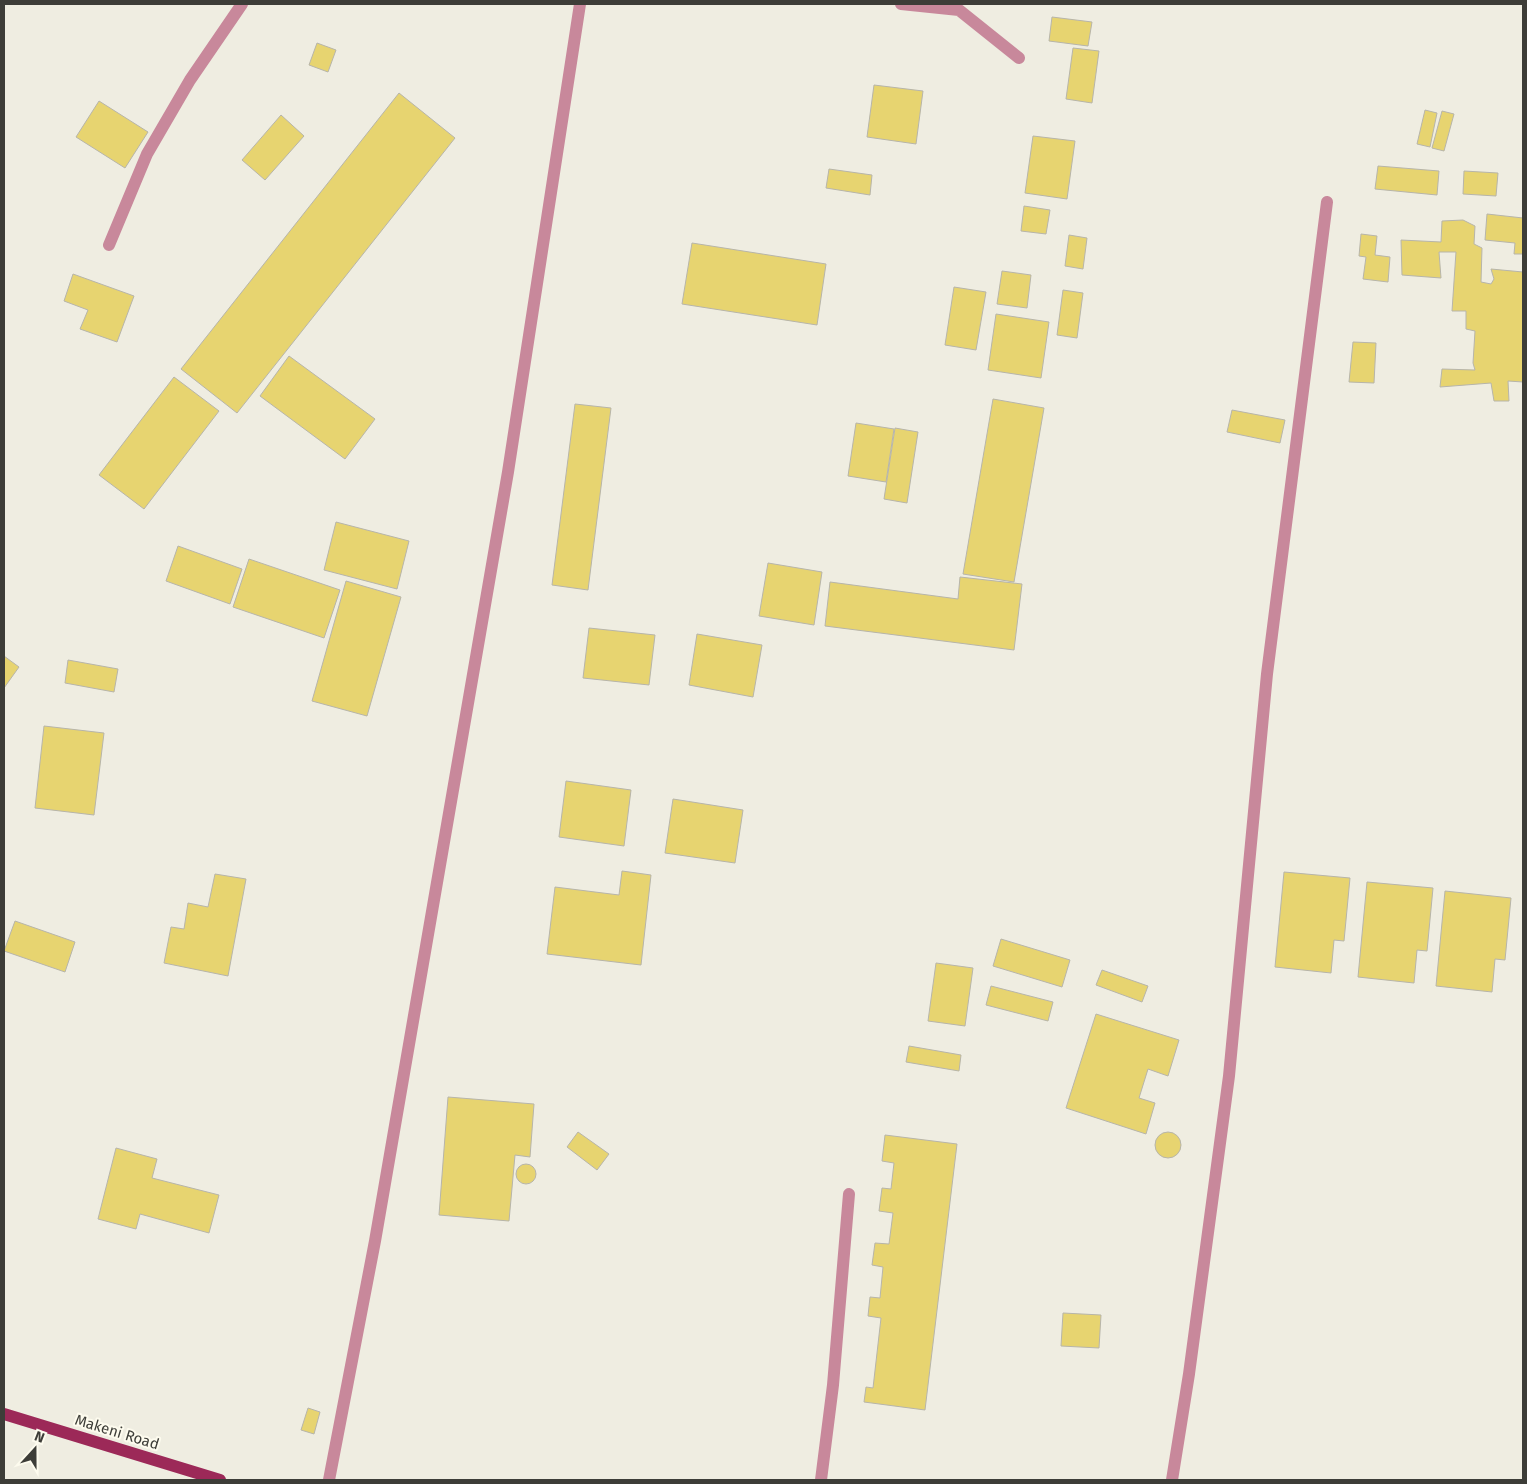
<svg xmlns="http://www.w3.org/2000/svg" width="1527" height="1484" font-family="'Fira Sans',sans-serif">
<style>
.building{fill:#e7d470;stroke:#b7b5aa}
.lines{fill:none;stroke-linecap:round;stroke-linejoin:round}
.minor{stroke:#c8889b;stroke-width:12}
.major{stroke:#9c2958;stroke-width:12}
.labels{text-anchor:middle;dominant-baseline:central;stroke-width:4;stroke-linejoin:round;paint-order:stroke}
.street-label{font-size:15px;fill:#3d3d38;stroke:#fdfbee}
</style>
<rect width="100%" height="100%" fill="#efede1"/>
<g class="building">
<polygon points="1052,17 1092,22 1088,46 1049,41"/>
<polygon points="317,43 336,50 328,72 309,65"/>
<polygon points="1073,48 1099,51 1092,103 1066,99"/>
<polygon points="874,85 923,91 916,144 867,137"/>
<polygon points="399,93 455,138 237,413 181,369"/>
<polygon points="99,101 148,132 125,168 76,137"/>
<polygon points="1425,110 1437,113 1430,147 1417,144"/>
<polygon points="1442,111 1454,114 1444,151 1432,148"/>
<polygon points="281,115 304,136 265,180 242,160"/>
<polygon points="1033,136 1075,141 1067,199 1025,193"/>
<polygon points="1378,166 1439,171 1437,195 1375,189"/>
<polygon points="829,169 872,175 870,195 826,188"/>
<polygon points="1464,171 1498,173 1496,196 1463,194"/>
<polygon points="1024,206 1050,210 1046,234 1021,231"/>
<polygon points="1487,214 1523,218 1523,254 1514,254 1515,243 1485,240"/>
<polygon points="1463,220 1475,226 1474,244 1482,248 1481,282 1491,284 1494,279 1491,269 1523,272 1523,382 1508,381 1509,401 1494,401 1491,383 1440,387 1442,369 1475,370 1473,363 1475,331 1466,329 1466,311 1452,311 1456,252 1439,252 1441,278 1402,275 1401,240 1441,242 1442,221"/>
<polygon points="1361,234 1377,236 1375,255 1390,257 1388,282 1363,279 1366,257 1359,256"/>
<polygon points="1069,235 1087,238 1083,269 1065,266"/>
<polygon points="692,243 826,264 817,325 682,304"/>
<polygon points="1002,271 1031,275 1027,308 997,304"/>
<polygon points="73,274 134,296 117,342 80,329 88,310 64,301"/>
<polygon points="954,287 986,292 976,350 945,345"/>
<polygon points="1063,290 1083,293 1077,338 1057,335"/>
<polygon points="996,314 1049,322 1041,378 988,370"/>
<polygon points="1353,342 1376,343 1374,383 1349,382"/>
<polygon points="289,356 375,419 345,459 260,396"/>
<polygon points="174,377 219,411 144,509 99,475"/>
<polygon points="993,399 1044,408 1014,582 963,574"/>
<polygon points="575,404 611,408 588,590 552,585"/>
<polygon points="1232,410 1285,420 1280,443 1227,432"/>
<polygon points="856,423 894,429 886,482 848,476"/>
<polygon points="895,428 918,432 907,503 884,499"/>
<polygon points="336,522 409,541 397,589 324,570"/>
<polygon points="178,546 242,569 230,604 166,581"/>
<polygon points="249,559 340,590 324,638 233,607"/>
<polygon points="768,563 822,572 814,625 759,616"/>
<polygon points="960,577 1022,584 1014,650 825,626 830,582 958,599"/>
<polygon points="346,581 401,597 367,716 312,701"/>
<polygon points="589,628 655,635 649,685 583,678"/>
<polygon points="697,634 762,645 753,697 689,685"/>
<polygon points="4,656 19,667 4,688"/>
<polygon points="68,660 118,669 114,692 65,683"/>
<polygon points="44,726 104,733 94,815 35,808"/>
<polygon points="566,781 631,790 624,846 559,837"/>
<polygon points="673,799 743,810 735,863 665,853"/>
<polygon points="622,871 651,875 641,965 547,954 555,887 619,895"/>
<polygon points="1284,872 1350,878 1344,941 1334,940 1331,973 1275,967"/>
<polygon points="215,874 246,879 228,976 164,963 171,927 184,929 188,903 208,907"/>
<polygon points="1367,882 1433,888 1427,951 1417,950 1414,983 1358,977"/>
<polygon points="1445,891 1511,898 1505,960 1495,959 1492,992 1436,986"/>
<polygon points="15,921 75,942 65,972 4,951"/>
<polygon points="1001,939 1070,960 1062,987 993,966"/>
<polygon points="936,963 973,968 965,1026 928,1021"/>
<polygon points="1102,970 1148,986 1142,1002 1096,985"/>
<polygon points="991,986 1053,1002 1048,1021 986,1005"/>
<polygon points="1096,1014 1179,1040 1168,1076 1148,1069 1139,1098 1155,1103 1146,1134 1066,1108"/>
<polygon points="909,1046 961,1055 959,1071 906,1062"/>
<polygon points="448,1097 534,1104 530,1157 515,1155 509,1221 439,1215"/>
<polygon points="578,1132 609,1154 597,1170 567,1147"/>
<circle cx="1168" cy="1145" r="13"/>
<polygon points="885,1135 957,1144 925,1410 864,1402 866,1387 873,1388 881,1318 868,1316 870,1297 880,1298 883,1267 872,1265 875,1243 889,1244 893,1213 879,1211 882,1188 891,1189 894,1163 882,1161"/>
<polygon points="116,1148 157,1159 152,1178 219,1195 209,1233 140,1214 136,1229 98,1219"/>
<circle cx="526" cy="1174" r="10"/>
<polygon points="1063,1313 1101,1315 1099,1348 1061,1346"/>
<polygon points="308,1408 320,1412 314,1434 301,1430"/>
</g>
<g class="lines">
<g class="minor">
<polyline points="901,4 959,10 1019,58"/>
<polyline points="109,245 147,154 190,80 242,4"/>
<polyline points="329,1480 375,1241 508,472 580,4"/>
<polyline points="821,1480 833,1385 849,1194"/>
<polyline points="1172,1480 1189,1374 1229,1076 1267,674 1327,202"/>
</g>
<polyline class="major" points="4,1414 220,1480"/>
</g>
<g class="labels">
<g class="street-label">
<text transform="translate(117 1432) rotate(17)">Makeni Road</text>
</g>
</g>
<rect width="1527" height="1484" fill="none" stroke="#3d3d38" stroke-width="10"/>
<g transform="translate(35 1449) rotate(21)" stroke="#fdfbee" stroke-width="4" paint-order="stroke">
<path d="M0-4L9 19L0 12L-9 19Z" fill="#3d3d38"/>
<text y="-8" font-size="14" font-weight="bold" text-anchor="middle" fill="#3d3d38">N</text>
</g>
</svg>
